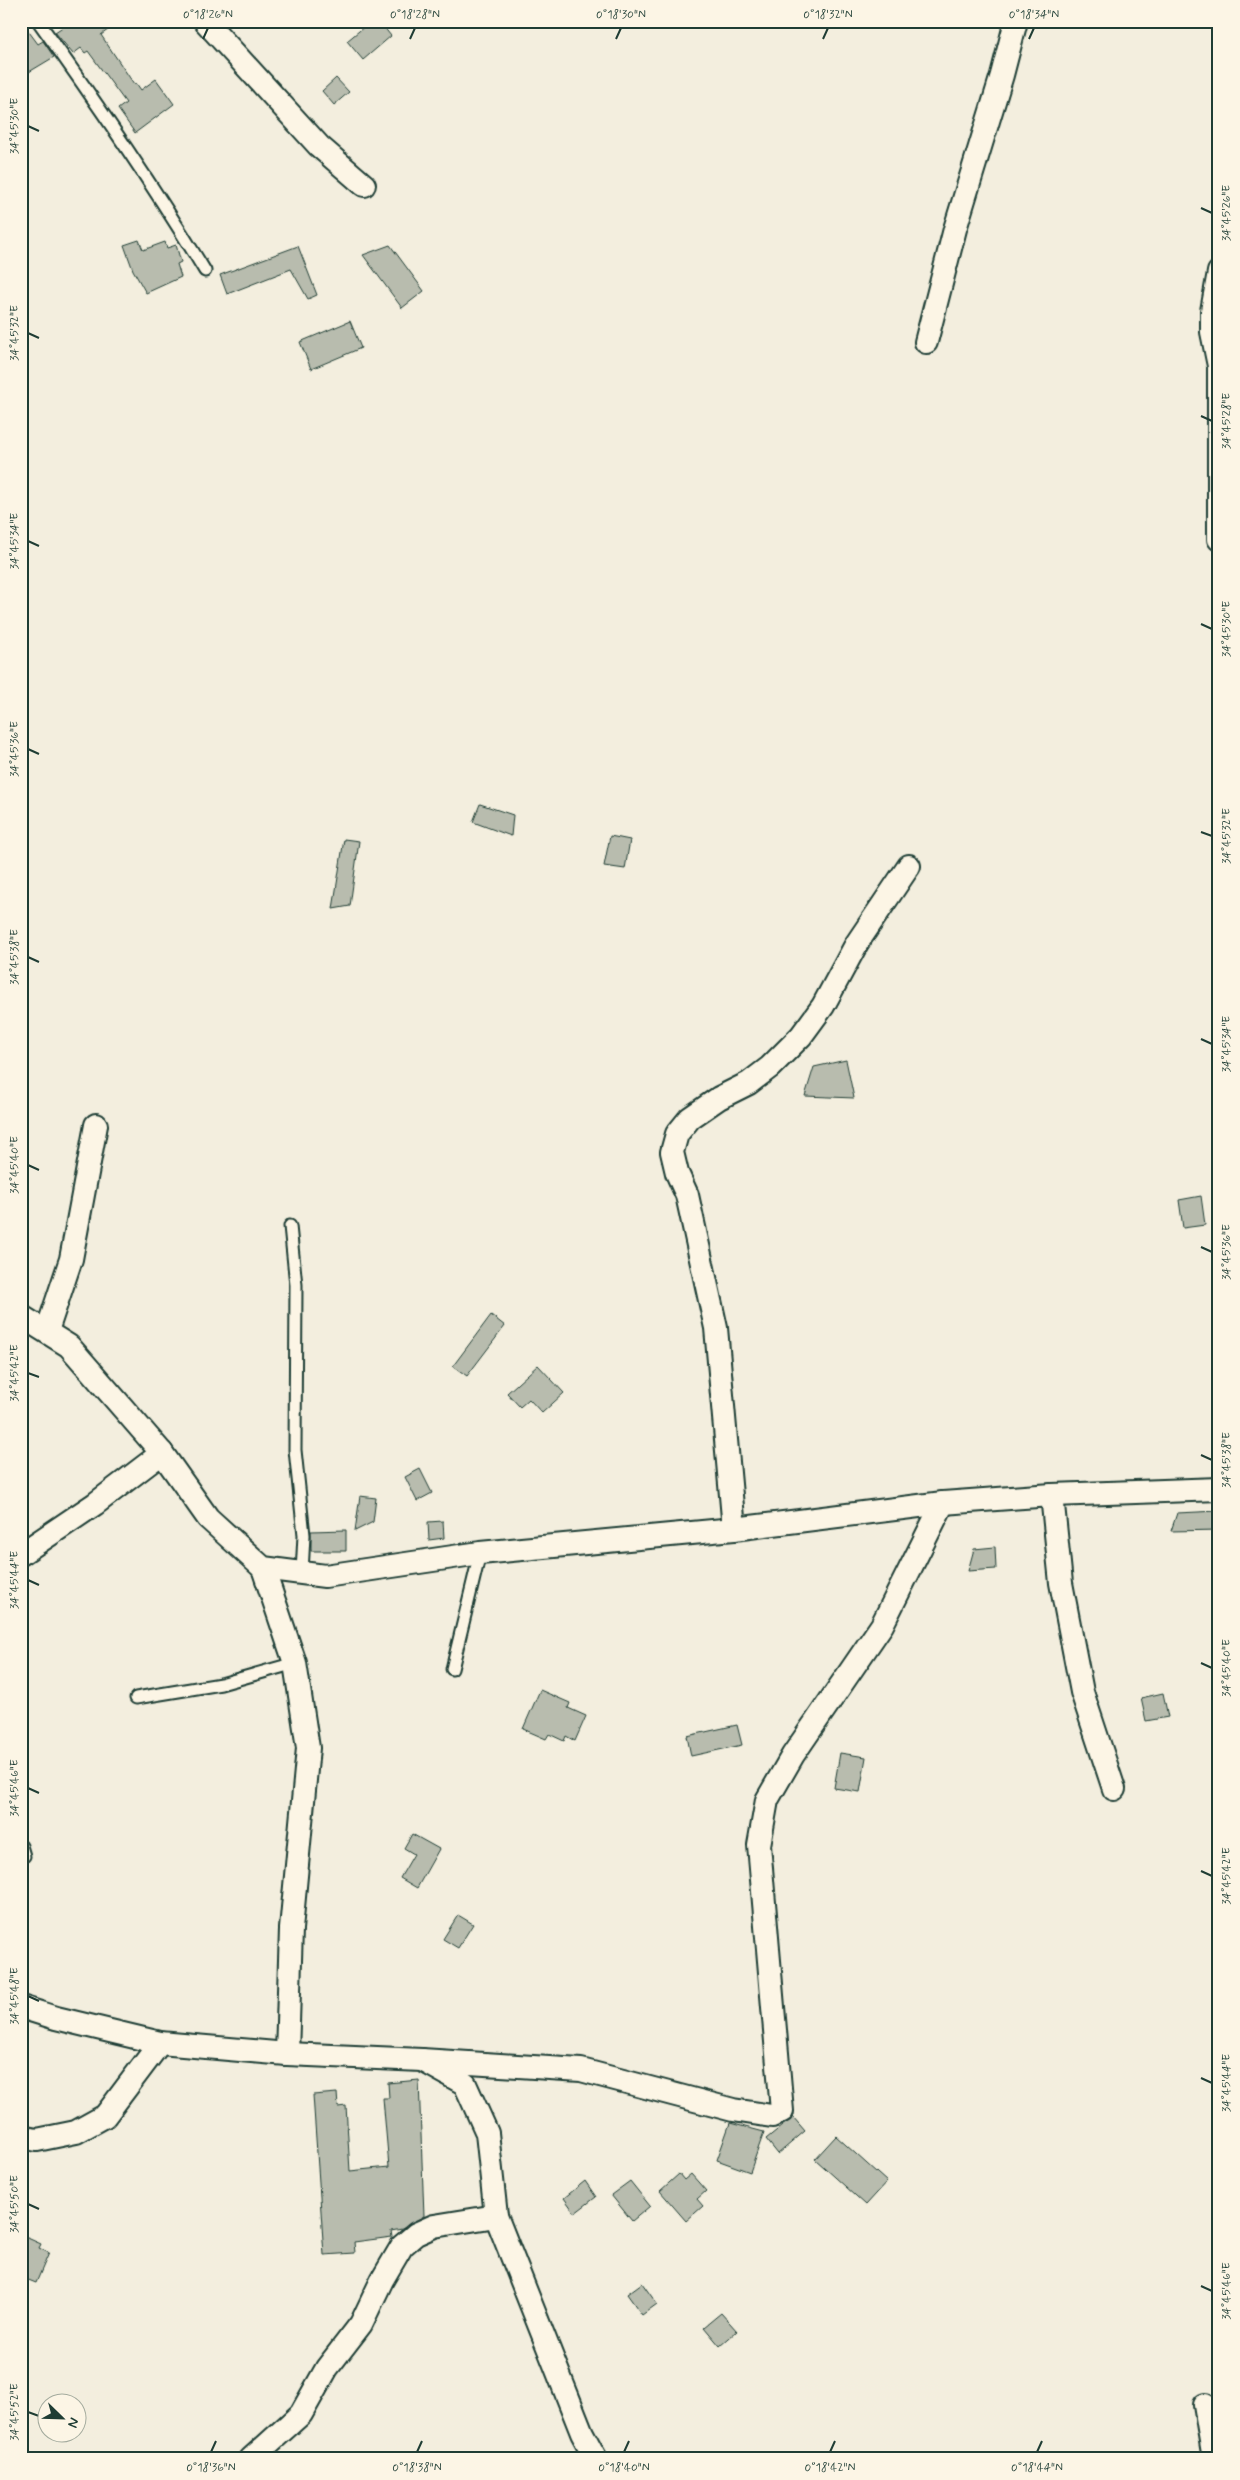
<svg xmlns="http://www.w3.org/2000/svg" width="1240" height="2480" font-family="Mynerve,sans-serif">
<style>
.building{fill:#b8bcae;stroke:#1f3d34}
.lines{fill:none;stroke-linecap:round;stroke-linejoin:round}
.service-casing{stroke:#1f3d34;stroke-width:15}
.minor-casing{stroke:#1f3d34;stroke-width:26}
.service{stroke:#fcf5e5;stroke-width:11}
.minor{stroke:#fcf5e5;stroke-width:22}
.ticks{fill:none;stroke:#1f3d34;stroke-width:2}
.neatline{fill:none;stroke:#1f3d34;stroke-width:2}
.ticks-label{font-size:12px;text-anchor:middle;fill:#1f3d34}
</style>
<rect width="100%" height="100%" fill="#f3eede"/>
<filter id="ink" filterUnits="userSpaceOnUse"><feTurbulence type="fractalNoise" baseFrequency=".02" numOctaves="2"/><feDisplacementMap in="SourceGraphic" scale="10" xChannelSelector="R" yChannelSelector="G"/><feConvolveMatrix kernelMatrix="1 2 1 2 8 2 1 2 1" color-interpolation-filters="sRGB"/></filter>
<g filter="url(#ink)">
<g class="building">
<polygon points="21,21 38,44 43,41 54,57 29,72 21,59"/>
<polygon points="72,21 120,21 101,35 134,84 136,83 141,90 156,79 174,104 135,133 118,109 126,103 88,51 85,53 81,48 73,54 55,32"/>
<polygon points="371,21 379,21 391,36 363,60 347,41"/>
<polygon points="336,78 349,92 334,105 322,91"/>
<polygon points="139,240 143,250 165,242 167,248 176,245 181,262 177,264 181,277 146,293 133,270 124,245"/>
<polygon points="390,245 424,291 402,308 363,255"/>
<polygon points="298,246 317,295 308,299 291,269 227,294 220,275"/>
<polygon points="350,321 361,348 311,369 300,342"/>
<polygon points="480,804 513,815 511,836 473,822"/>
<polygon points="610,836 630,840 625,869 604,866"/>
<polygon points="344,839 359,841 350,906 333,909"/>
<polygon points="846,1060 854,1098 805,1096 814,1067"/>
<polygon points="1201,1196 1205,1225 1183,1228 1179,1200"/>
<polygon points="491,1315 505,1326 467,1376 453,1366"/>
<polygon points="538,1365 564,1393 542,1413 529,1399 520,1407 507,1393"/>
<polygon points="420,1469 432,1493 417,1501 405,1477"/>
<polygon points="360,1496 376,1498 373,1522 355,1531"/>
<polygon points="1219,1511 1219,1530 1171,1531 1177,1513"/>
<polygon points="443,1521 444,1538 429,1540 428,1522"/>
<polygon points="346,1530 346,1551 311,1551 311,1531"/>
<polygon points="995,1547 996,1569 968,1571 974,1549"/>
<polygon points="540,1690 570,1703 568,1708 586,1716 575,1741 566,1736 564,1741 549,1734 546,1739 523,1729"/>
<polygon points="1163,1693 1168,1717 1146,1721 1141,1698"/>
<polygon points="737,1725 742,1745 691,1756 687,1736"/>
<polygon points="840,1753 866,1757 860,1792 834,1788"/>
<polygon points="412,1834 439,1849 417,1888 400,1878 414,1854 404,1848"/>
<polygon points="458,1915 473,1924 458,1948 443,1939"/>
<polygon points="419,2080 424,2216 402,2229 391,2231 392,2237 354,2242 355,2253 324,2255 313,2095 337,2093 338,2107 346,2106 350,2171 389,2167 383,2098 389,2098 388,2083"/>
<polygon points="793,2117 805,2131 778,2154 766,2139"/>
<polygon points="730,2123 764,2132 750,2172 717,2160"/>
<polygon points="836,2136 887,2182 866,2205 815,2159"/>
<polygon points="679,2174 684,2180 691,2174 706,2191 697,2199 703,2206 686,2221 660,2191"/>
<polygon points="585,2181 596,2197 575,2213 564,2198"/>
<polygon points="630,2181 650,2206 632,2221 611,2195"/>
<polygon points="21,2235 41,2244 39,2248 49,2253 36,2283 21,2277"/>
<polygon points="642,2283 657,2304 642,2315 627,2294"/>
<polygon points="721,2313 737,2331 720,2346 704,2327"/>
</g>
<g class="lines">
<defs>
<g id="service">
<path d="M38,21C97,103 153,185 205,271"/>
<polyline points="290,1226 296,1285 295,1450 304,1535 302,1573"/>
<polyline points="452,1669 480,1553"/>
<polyline points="136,1698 221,1684 295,1663"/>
<polyline points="21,1846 24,1856"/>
</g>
<g id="minor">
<polyline points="205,21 319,146 364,185"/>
<polyline points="926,342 955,229 1002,75 1016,21"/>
<polyline points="1219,539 1219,366 1212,332 1212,311 1219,272"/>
<polyline points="21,1316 69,1346 162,1453 208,1518 263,1568 325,1576 480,1553 734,1529 943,1503 1052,1495 1219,1489"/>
<polyline points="47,1331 71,1259 96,1125"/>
<polyline points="1052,1495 1061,1583 1082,1692 1114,1789"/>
<polyline points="734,1529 716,1328 687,1195 677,1173 672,1152 677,1134 690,1118 719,1098 749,1083 770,1067 801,1036 823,1006 857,943 909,866"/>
<polyline points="21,1554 95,1504 162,1453"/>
<polyline points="263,1568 295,1663 308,1748 291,1929 287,2054"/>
<polyline points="21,2007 56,2018 160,2043 287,2054 422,2060 465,2084 487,2133 496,2216 582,2433 596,2459"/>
<polyline points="422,2060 581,2070 733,2110 772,2116 782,2111 759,1845 767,1800 793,1755 882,1625 943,1503"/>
<polyline points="21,2137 37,2140 76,2132 105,2116 160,2043"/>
<polyline points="1205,2405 1214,2459"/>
<polyline points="251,2459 301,2414 327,2368 361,2324 382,2280 402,2246 416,2234 434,2226 496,2216"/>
</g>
</defs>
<use href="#service" class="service-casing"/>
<use href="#minor" class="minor-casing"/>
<use href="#service" class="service"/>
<use href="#minor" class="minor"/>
</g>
</g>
<path class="ticks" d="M203,39L208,28M410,39L415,28M616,39L621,28M823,39L828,28M1029,39L1034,28M28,126L39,131M1201,208L1212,213M28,333L39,338M1201,416L1212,421M28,541L39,546M1201,624L1212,629M28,749L39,754M1201,832L1212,836M28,957L39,962M1201,1039L1212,1044M28,1165L39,1170M1201,1247L1212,1252M28,1373L39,1377M1201,1455L1212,1460M28,1580L39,1585M1201,1663L1212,1668M28,1788L39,1793M1201,1871L1212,1876M28,1996L39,2001M1201,2078L1212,2083M28,2204L39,2209M1201,2286L1212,2291M28,2412L39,2416M211,2452L216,2441M417,2452L422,2441M624,2452L629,2441M830,2452L835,2441M1037,2452L1042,2441"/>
<rect width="1240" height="2480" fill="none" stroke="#fcf5e5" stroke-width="55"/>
<g transform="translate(62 2418) rotate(113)"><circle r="24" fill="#fcf5e5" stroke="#a4ab9e"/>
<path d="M0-4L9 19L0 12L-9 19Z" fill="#1f3d34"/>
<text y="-8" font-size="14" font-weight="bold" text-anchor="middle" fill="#1f3d34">N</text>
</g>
<rect x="28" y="28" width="1184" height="2424" class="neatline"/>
<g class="ticks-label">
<text x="208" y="18">0°18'26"N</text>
<text x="415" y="18">0°18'28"N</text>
<text x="621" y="18">0°18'30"N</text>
<text x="828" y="18">0°18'32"N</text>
<text x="1034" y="18">0°18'34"N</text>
<text transform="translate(14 126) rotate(-90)" y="4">34°45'30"E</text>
<text transform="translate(1226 213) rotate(-90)" y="4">34°45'26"E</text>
<text transform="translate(14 333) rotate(-90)" y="4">34°45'32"E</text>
<text transform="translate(1226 421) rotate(-90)" y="4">34°45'28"E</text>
<text transform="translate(14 541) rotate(-90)" y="4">34°45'34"E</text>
<text transform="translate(1226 629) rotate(-90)" y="4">34°45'30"E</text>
<text transform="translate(14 749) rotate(-90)" y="4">34°45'36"E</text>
<text transform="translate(1226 836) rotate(-90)" y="4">34°45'32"E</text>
<text transform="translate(14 957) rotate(-90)" y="4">34°45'38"E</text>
<text transform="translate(1226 1044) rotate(-90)" y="4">34°45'34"E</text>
<text transform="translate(14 1165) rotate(-90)" y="4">34°45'40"E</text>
<text transform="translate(1226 1252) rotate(-90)" y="4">34°45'36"E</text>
<text transform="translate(14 1373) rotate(-90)" y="4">34°45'42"E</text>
<text transform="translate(1226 1460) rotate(-90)" y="4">34°45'38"E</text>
<text transform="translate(14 1580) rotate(-90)" y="4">34°45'44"E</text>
<text transform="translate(1226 1668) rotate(-90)" y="4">34°45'40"E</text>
<text transform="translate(14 1788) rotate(-90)" y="4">34°45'46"E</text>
<text transform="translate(1226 1876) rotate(-90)" y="4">34°45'42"E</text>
<text transform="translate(14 1996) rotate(-90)" y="4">34°45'48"E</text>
<text transform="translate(1226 2083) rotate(-90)" y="4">34°45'44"E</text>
<text transform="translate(14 2204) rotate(-90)" y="4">34°45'50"E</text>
<text transform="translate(1226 2291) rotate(-90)" y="4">34°45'46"E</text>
<text transform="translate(14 2412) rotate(-90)" y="4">34°45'52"E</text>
<text x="211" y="2471">0°18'36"N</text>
<text x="417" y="2471">0°18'38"N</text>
<text x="624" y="2471">0°18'40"N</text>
<text x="830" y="2471">0°18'42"N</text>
<text x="1037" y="2471">0°18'44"N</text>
</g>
</svg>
